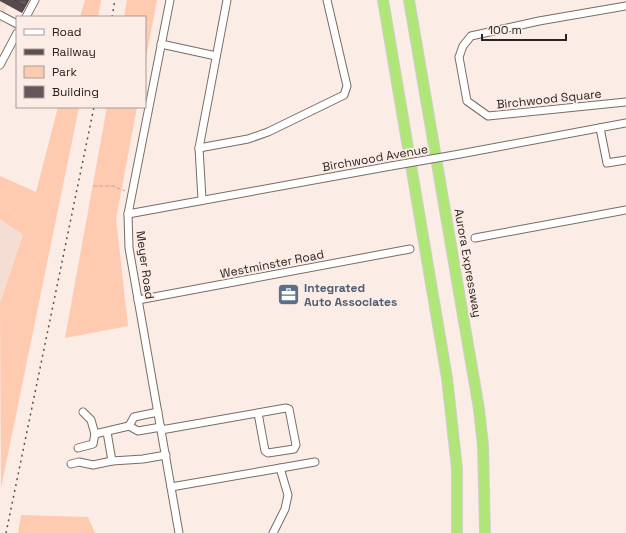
<svg xmlns="http://www.w3.org/2000/svg" width="626" height="533" font-family="'Space Grotesk',sans-serif">
<style>
.built{fill:#f4ddd2}
.green{fill:#fecab0}
.lines{fill:none;stroke-linecap:round;stroke-linejoin:round}
.minor-casing{stroke:#796c65;stroke-width:9}
.highway-casing{stroke:#d0cfce;stroke-width:12}
.path{stroke:#b7aba6;stroke-width:1;stroke-dasharray:4 2;stroke-linecap:butt}
.minor{stroke:#fff;stroke-width:7}
.highway{stroke:#b0e677;stroke-width:10}
.rail{stroke:#5b524f;stroke-width:1.5;stroke-dasharray:2 4;stroke-linecap:butt}
.minor-bridge-casing{stroke:#796c65;stroke-width:9;stroke-linecap:butt}
.minor-bridge{stroke:#fff;stroke-width:7}
.wall{fill:#564a4d}
.shaded-wall{fill:#463c3f}
.building{fill:#64565a;stroke:#463c3f}
.labels{text-anchor:middle;dominant-baseline:central;stroke-width:4;stroke-linejoin:round;paint-order:stroke}
.street-label{font-size:12px;fill:#292321;stroke:#fbece5}
.service-label{font-size:12px;font-weight:bold;fill:#4e5e75;stroke:#fbece5;text-anchor:start}
</style>
<rect width="100%" height="100%" fill="#fbece5"/>
<g class="built">
<polygon points="0,0 9,0 0,27"/>
<polygon points="0,219 23,235 0,303"/>
</g>
<g class="green">
<polygon points="85,0 101,0 98,17 80,17"/>
<polygon points="127,0 157,0 145,63 145,17 124,17"/>
<polygon points="58,107 79,107 1,488 0,303 23,235 0,219 0,176 36,192"/>
<polygon points="107,107 137,107 116,219 128,326 65,338"/>
<polygon points="21,515 88,517 95,533 18,533"/>
</g>
<g class="lines">
<defs>
<g id="minor">
<polyline points="170,0 128,214 129,248 179,533"/>
<polyline points="626,6 539,21 471,36 463,46 459,57 467,101 488,116 626,102"/>
<polyline points="0,15 17,24"/>
<polyline points="26,17 35,0"/>
<polyline points="161,44 216,56"/>
<polyline points="0,65 17,33"/>
<polyline points="600,128 607,163 626,160"/>
<polyline points="199,148 248,139 268,132 344,95 347,86 327,0"/>
<polyline points="460,154 626,123"/>
<polyline points="202,199 199,148 227,0"/>
<polyline points="128,214 391,166"/>
<polyline points="475,238 626,210"/>
<polyline points="138,300 410,249"/>
<polyline points="83,412 91,420 95,434"/>
<polyline points="158,412 134,417 129,426 138,431 161,427"/>
<polyline points="161,430 286,408 289,409 296,445 294,449 268,453 265,451 258,413"/>
<polyline points="78,448 93,444 95,434 129,426"/>
<polyline points="112,461 143,459 166,455"/>
<polyline points="71,464 79,462 93,465 112,461 107,432"/>
<polyline points="171,487 315,462"/>
<polyline points="273,533 285,509 288,495 280,468"/>
</g>
<g id="highway">
<polyline points="383,0 447,378 457,469 457,533"/>
<polyline points="409,0 479,409 483,446 485,533"/>
</g>
</defs>
<use href="#minor" class="minor-casing"/>
<use href="#highway" class="highway-casing"/>
<polyline class="path" points="93,186 113,186 125,191"/>
<use href="#minor" class="minor"/>
<use href="#highway" class="highway"/>
<g class="rail">
<polyline points="112,17 115,0"/>
<polyline points="6,533 94,107"/>
</g>
<defs>
<polyline id="minor-bridge" points="391,166 460,154"/>
</defs>
<use href="#minor-bridge" class="minor-bridge-casing"/>
<use href="#minor-bridge" class="minor-bridge"/>
</g>
<polygon class="wall" points="0,0 29,0 22,13 0,1"/>
<polygon class="shaded-wall" points="28,0 29,0 22,13 25,6"/>
<polygon class="building" points="14,0 28,0 25,6"/>
<defs>
<symbol id="office-square" viewBox="-11 -11 22 22"><rect x="-9" y="-9" width="18" height="18" rx="4" fill="#5c6f8a" stroke="#fbece5"/><path d="M-6-3h4V-5.5h4V-3h4V5H-6ZM-1-4.5V-3h2v-1.5ZM-6 0V1H6V0Z" fill="#fff"/></symbol>
</defs>
<g fill-rule="evenodd">
<use href="#office-square" x="276" y="282" width="25" height="25"/>
</g>
<g class="labels">
<g class="street-label">
<text transform="translate(549 99) rotate(-6)">Birchwood Square</text>
<text transform="translate(375 158) rotate(-10)">Birchwood Avenue</text>
<text transform="translate(468 263) rotate(80)">Aurora Expressway</text>
<text transform="translate(272 264) rotate(-11)">Westminster Road</text>
<text transform="translate(145 265) rotate(82)">Meyer Road</text>
</g>
<g class="service-label">
<text x="304" y="288">Integrated<tspan x="304" dy="14">Auto Associates</tspan></text>
</g>
</g>
<rect x="16" y="16" width="130" height="92" fill="#fbece5" stroke="#a79c97"/>
<rect x="24" y="29" width="20" height="6" fill="#ffffff" stroke="#a79c97"/>
<text x="52" y="36" font-size="12" fill="#292321">Road</text>
<rect x="24" y="49" width="20" height="6" fill="#5b524f" stroke="#a79c97"/>
<text x="52" y="56" font-size="12" fill="#292321">Railway</text>
<rect x="24" y="66" width="20" height="12" fill="#fecab0" stroke="#a79c97"/>
<text x="52" y="76" font-size="12" fill="#292321">Park</text>
<rect x="24" y="86" width="20" height="12" fill="#64565a" stroke="#a79c97"/>
<text x="52" y="96" font-size="12" fill="#292321">Building</text>
<path d="M482 34v6h84v-6" fill="none" stroke="#292321" stroke-width="2"/>
<text x="488" y="34" font-size="12" fill="#292321" stroke="#fbece5" stroke-width="3" paint-order="stroke">100 m</text>
</svg>
